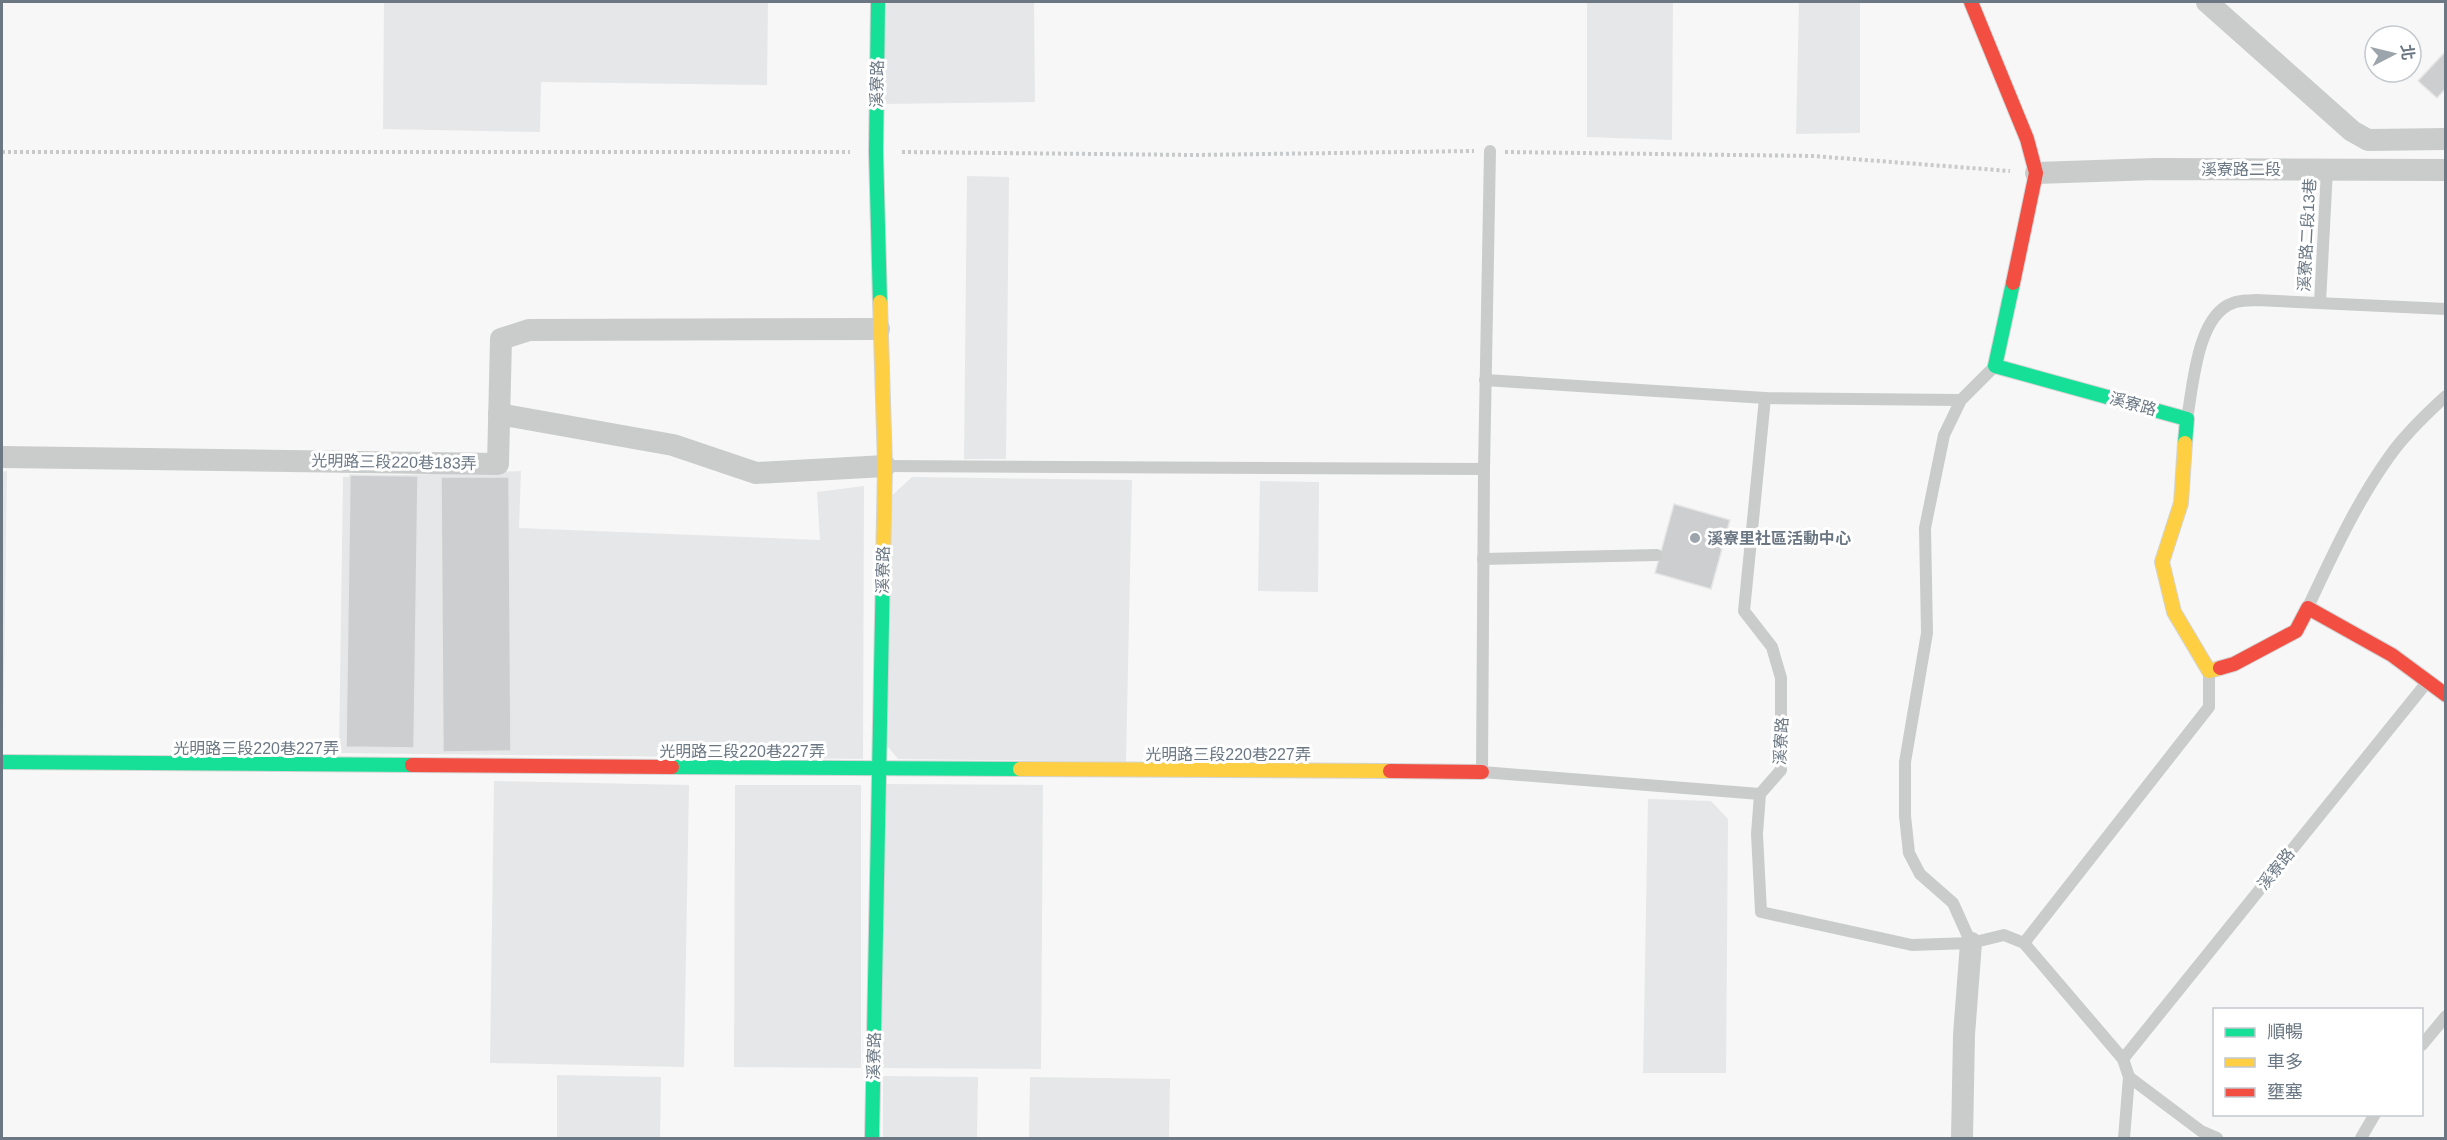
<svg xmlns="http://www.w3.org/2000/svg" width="2447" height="1140" font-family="Arial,'Noto Sans TC',sans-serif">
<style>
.built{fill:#e6e7e8}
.building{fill:#cdcecf;stroke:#e6e6e6;stroke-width:1.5}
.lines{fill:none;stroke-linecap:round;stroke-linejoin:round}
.fast-casing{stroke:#d3d4d5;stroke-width:16}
.slow-casing{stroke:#d3d4d5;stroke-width:16}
.jam-casing{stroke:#d3d4d5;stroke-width:16}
.path{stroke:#c8c9ca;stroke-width:4;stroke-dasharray:3 3;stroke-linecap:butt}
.lane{stroke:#cacccc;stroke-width:12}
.street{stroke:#cacccc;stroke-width:22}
.fast{stroke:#16e098;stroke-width:14}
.slow{stroke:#ffcf43;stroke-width:14}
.jam{stroke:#f24e42;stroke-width:14}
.poi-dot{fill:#9ca4ac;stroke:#fff;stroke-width:2}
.labels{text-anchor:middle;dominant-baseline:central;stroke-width:6;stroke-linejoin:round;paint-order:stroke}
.street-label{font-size:16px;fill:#6b7884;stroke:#fff}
.poi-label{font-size:16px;font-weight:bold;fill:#6b7884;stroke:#fff;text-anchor:start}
</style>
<rect width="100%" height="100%" fill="#f7f7f7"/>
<g class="built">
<polygon points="384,2 768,2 767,85 541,82 540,132 383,129"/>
<polygon points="884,2 1034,2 1035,102 882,104"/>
<polygon points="1587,2 1673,2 1672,140 1587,137"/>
<polygon points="1799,2 1860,2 1860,133 1796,134"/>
<polygon points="967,176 1009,177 1006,459 964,459"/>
<polygon points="7,471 3,748 2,472"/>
<polygon points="521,471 519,528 820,540 817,492 864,486 863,759 339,753 343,477"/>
<polygon points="912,477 1132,480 1126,762 898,759 880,737 886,501"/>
<polygon points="1260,481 1319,482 1318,592 1258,591"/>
<polygon points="494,781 689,785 684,1067 490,1063"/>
<polygon points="883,784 1043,785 1041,1069 881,1068"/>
<polygon points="735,785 861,785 861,1068 734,1067"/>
<polygon points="1648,799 1711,801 1728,819 1726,1073 1643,1073"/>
<polygon points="557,1075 661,1077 660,1138 557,1138"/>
<polygon points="883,1076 978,1077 977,1138 883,1138"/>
<polygon points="1030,1077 1170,1079 1169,1138 1029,1138"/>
</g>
<g class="building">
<polygon points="2446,51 2446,88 2437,98 2418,81"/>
<polygon points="350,475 418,476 414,748 346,747"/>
<polygon points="441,477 509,477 511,751 443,752"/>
<polygon points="1674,504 1730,520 1711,589 1655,573"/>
</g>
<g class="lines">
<defs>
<g id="fast">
<polyline points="878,2 876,152 880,302"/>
<polyline points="2013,283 1995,366 2187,419 2185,443"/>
<polyline points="2,762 412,765"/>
<polyline points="672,767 1020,769"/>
<polyline points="872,1138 883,568"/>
</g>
<g id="slow">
<polyline points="880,302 885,466 883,568"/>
<polyline points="2185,443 2181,503 2162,562 2174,612 2209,671 2220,668"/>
<polyline points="1020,769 1390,771"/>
</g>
<g id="jam">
<polyline points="1971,2 2027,139 2036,173 2013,283"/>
<polyline points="2220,668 2234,664 2296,631 2308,608 2392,655 2446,695"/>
<polyline points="412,765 672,767"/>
<polyline points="1390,771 1482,772"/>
</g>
</defs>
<use href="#fast" class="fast-casing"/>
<use href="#slow" class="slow-casing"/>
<use href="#jam" class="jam-casing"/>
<g class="path">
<polyline points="2,152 850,152"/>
<polyline points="902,152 1195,155 1474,151"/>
<polyline points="1505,152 1813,156 2010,171"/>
</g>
<g class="lane">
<polyline points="1490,151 1484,469 1482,772 1760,794"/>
<polyline points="2320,303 2327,170"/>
<polyline points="1485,380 1765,398 1961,400"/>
<polyline points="1765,398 1744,611 1772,647 1781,678 1781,770 1760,794 1757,834 1761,912 1912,945 1971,943 2004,935 2024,943 2123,1059 2129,1077 2124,1138"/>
<path d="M2187,419C2193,386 2197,315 2233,303C2240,300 2249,301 2256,300L2446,309"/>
<polyline points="885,466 1484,469"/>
<polyline points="1483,559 1657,555"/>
<path d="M2308,607C2332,556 2356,503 2389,457C2405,434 2425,415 2446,396"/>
<polyline points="1971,943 1953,903 1920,874 1909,853 1905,816 1905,762 1927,633 1925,528 1944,435 1961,400 1994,367"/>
<polyline points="2024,943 2209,707 2209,671"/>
<polyline points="2422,1045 2446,1016"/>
<polyline points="2123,1059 2428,681"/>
<polyline points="2129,1077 2201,1131 2217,1138"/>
<polyline points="2361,1138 2375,1114"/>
</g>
<g class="street">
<polyline points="2207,2 2352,131 2368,140 2446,139"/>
<polyline points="2036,173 2155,169 2446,170"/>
<polyline points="499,414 673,445 756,473 885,466"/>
<polyline points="2,457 498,464 501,339 529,330 879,329"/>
<polyline points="1962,1138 1964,1035 1971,943"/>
</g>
<use href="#fast" class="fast"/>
<use href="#slow" class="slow"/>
<use href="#jam" class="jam"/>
</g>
<circle class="poi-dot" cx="1695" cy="538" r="6"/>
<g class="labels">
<g class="street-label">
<text transform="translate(877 84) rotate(-89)">溪寮路</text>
<text x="2241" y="169">溪寮路二段</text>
<text transform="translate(2307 235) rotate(-87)">溪寮路二段13巷</text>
<text transform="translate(2133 404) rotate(15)">溪寮路</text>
<text transform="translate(394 462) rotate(1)">光明路三段220巷183弄</text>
<text transform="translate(883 570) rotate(-89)">溪寮路</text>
<text transform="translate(1781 741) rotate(-87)">溪寮路</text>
<text x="256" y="748">光明路三段220巷227弄</text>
<text x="742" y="751">光明路三段220巷227弄</text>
<text x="1228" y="754">光明路三段220巷227弄</text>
<text transform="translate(2276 869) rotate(-51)">溪寮路</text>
<text transform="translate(874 1056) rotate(-89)">溪寮路</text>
</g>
<g class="poi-label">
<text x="1707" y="538">溪寮里社區活動中心</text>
</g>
</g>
<rect width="2447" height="1140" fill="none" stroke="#6b7884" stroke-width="6"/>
<rect x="2213" y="1008" width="210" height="108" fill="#ffffff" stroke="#c4c9ce" stroke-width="1.5"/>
<rect x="2225" y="1028" width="30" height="9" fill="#16e098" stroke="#c4c9ce" stroke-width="1.5"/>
<text x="2267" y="1038" font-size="18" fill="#6b7884">順暢</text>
<rect x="2225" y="1058" width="30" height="9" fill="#ffcf43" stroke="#c4c9ce" stroke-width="1.5"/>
<text x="2267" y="1068" font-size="18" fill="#6b7884">車多</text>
<rect x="2225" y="1088" width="30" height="9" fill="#f24e42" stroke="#c4c9ce" stroke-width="1.5"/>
<text x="2267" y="1098" font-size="18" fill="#6b7884">壅塞</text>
<g transform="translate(2393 54) rotate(83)"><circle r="28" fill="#ffffff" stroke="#c4c9ce" stroke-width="1.5"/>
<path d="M0-4.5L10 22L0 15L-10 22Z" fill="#9ca4ac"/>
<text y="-9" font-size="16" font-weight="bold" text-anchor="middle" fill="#6b7884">北</text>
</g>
</svg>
